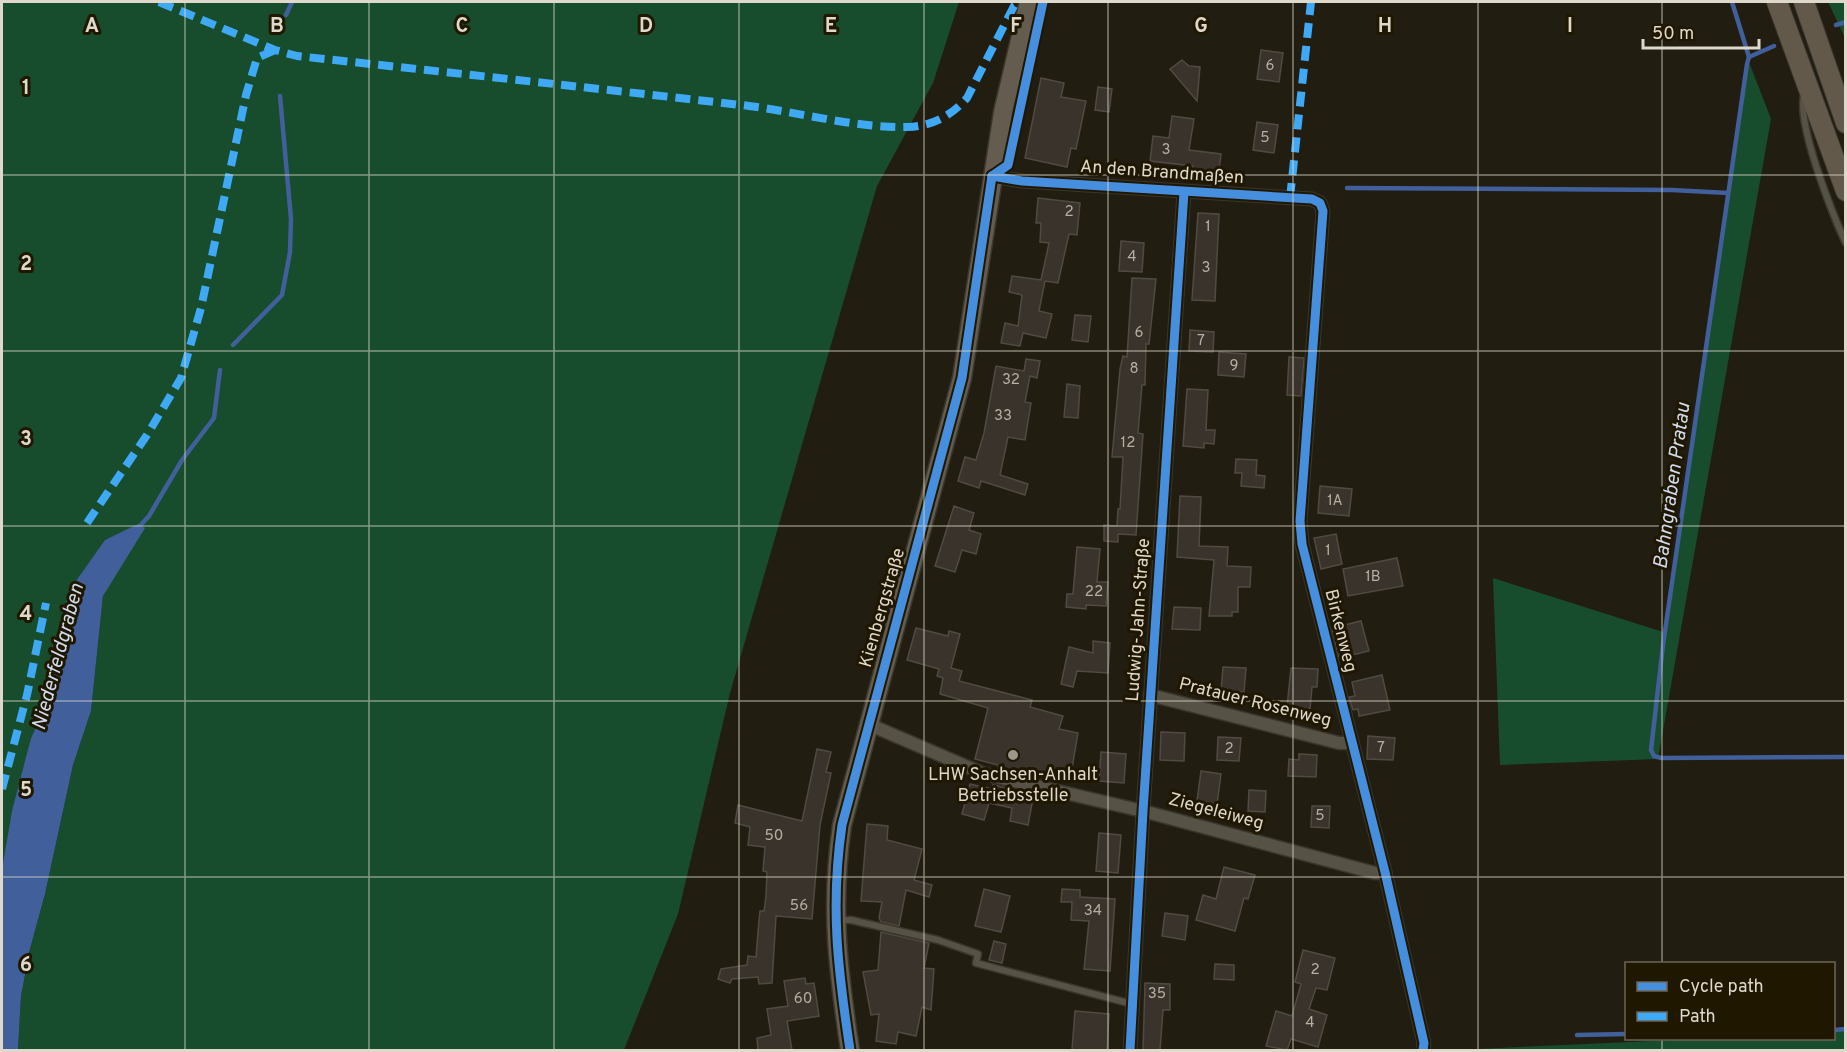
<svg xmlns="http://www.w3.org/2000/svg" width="1847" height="1052" font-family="Overpass,sans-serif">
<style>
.green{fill:#174d2d}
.water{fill:#405f9b}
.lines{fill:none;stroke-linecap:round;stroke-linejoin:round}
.stream{stroke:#405f9b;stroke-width:4.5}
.building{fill:#3a332c;stroke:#514a43;stroke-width:1.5}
.lane-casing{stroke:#3a362c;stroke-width:9}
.street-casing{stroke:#3a362c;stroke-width:15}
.secondary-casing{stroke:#3a362c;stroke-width:21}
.primary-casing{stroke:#3a362c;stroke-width:22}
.lane{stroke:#575246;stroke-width:6}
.street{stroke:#575246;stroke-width:12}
.secondary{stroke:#635c4f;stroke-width:18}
.primary{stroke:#62594b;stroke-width:20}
.quiet{stroke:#3fa9f5;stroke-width:8;stroke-dasharray:15 8;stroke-linecap:butt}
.cycleway-casing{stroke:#201701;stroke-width:13}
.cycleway{stroke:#468fdf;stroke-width:9}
.grid{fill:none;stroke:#dfd9cb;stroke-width:1.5;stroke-opacity:0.55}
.poi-dot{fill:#9c978a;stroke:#201701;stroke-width:2}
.labels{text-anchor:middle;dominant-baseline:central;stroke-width:6;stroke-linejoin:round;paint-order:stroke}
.number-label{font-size:15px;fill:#b6b0a3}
.street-label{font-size:18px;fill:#dfd9cb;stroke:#201701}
.poi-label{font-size:18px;fill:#dfd9cb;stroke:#201701}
.water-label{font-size:20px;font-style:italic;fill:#d0dbee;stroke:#201701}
.grid-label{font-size:20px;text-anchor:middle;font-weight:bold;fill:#dfd9cb;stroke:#201701;stroke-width:6;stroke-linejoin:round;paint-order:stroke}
</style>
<rect width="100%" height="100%" fill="#211d10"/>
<g class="green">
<polygon points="2,2 959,2 933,83 877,186 730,693 678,914 624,1050 18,1050 21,996 30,949 45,894 73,765 91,711 103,596 141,524 105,540 55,649 44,710 31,738 2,869"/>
<polygon points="1828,2 1845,2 1845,38"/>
<polygon points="1749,62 1771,119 1658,759 1500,765 1493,578 1663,632"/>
<polygon points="1845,1029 1845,1050 1453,1050 1697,1039 1834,1038 1834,1030"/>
</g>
<polygon class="water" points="138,524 145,528 103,596 91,711 73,765 45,894 30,949 21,996 18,1050 2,1050 2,869 12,811 31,738 44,710 55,649 69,591 105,540"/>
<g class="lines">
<g class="stream">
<polyline points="1732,2 1749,57"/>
<polyline points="286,15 292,2"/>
<polyline points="1836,25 1846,22"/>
<polyline points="1774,46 1749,57 1747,64 1663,645 1651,750 1654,756 1661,758 1846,757"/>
<polyline points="1347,188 1672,190 1728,193"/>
<polyline points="233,345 282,295 290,252 291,219 280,96"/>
<polyline points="137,529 149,516 182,460 214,418 220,370"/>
<polyline points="1834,1030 1846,1029"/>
<polyline points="1577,1035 1626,1034"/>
</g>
</g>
<g class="building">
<polygon points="1261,50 1283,53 1279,82 1257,79"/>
<polygon points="1182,60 1189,66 1200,67 1197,101 1170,69"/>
<polygon points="1041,78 1064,83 1061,97 1086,101 1076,149 1071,148 1067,167 1025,158"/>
<polygon points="1098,87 1112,89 1109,112 1095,110"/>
<polygon points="1172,116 1194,119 1189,150 1221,154 1218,178 1192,175 1193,166 1150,161 1153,136 1169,138"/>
<polygon points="1257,122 1278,125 1274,153 1253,150"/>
<polygon points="1038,198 1080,203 1077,235 1069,234 1058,283 1045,281 1039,311 1052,314 1046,338 1023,333 1020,346 1001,343 1005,323 1018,326 1022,295 1009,292 1012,276 1041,280 1049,243 1040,242 1041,223 1036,223"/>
<polygon points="1198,213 1219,214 1215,301 1192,300"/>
<polygon points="1121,241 1144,243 1142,272 1119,271"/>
<polygon points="1132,278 1156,279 1149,344 1146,344 1145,385 1142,385 1138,433 1143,434 1136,535 1118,534 1118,542 1104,541 1104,525 1117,526 1118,509 1120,509 1123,457 1112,457 1120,369 1123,356 1127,357"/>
<polygon points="1075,315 1091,316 1088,342 1072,340"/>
<polygon points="1190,330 1214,332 1213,352 1189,351"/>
<polygon points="1219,352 1246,354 1244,377 1218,375"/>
<polygon points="1289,357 1304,358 1301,396 1287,395"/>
<polygon points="1026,359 1040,361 1037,378 1030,376 1025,402 1031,403 1025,440 1008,437 1000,475 1028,484 1025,495 981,481 979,488 958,481 965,457 976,460 984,433 996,366 1024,371"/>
<polygon points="1067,384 1080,386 1078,418 1064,417"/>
<polygon points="1187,389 1208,390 1206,430 1215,430 1214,444 1204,443 1204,448 1183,446"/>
<polygon points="1236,459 1257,460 1256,475 1265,476 1264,488 1241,486 1242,473 1235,473"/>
<polygon points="1320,486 1352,489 1349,516 1318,513"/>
<polygon points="1180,496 1201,497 1199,546 1228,547 1227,566 1251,567 1250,587 1238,587 1238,612 1232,612 1232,616 1209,616 1214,560 1177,557"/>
<polygon points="954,506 974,513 969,530 981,534 976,554 962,550 955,572 935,566"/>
<polygon points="1336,534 1342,564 1321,569 1314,538"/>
<polygon points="1077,547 1100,549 1097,582 1108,582 1106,606 1086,605 1086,609 1066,607 1067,594 1073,594"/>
<polygon points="1397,558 1403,586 1348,596 1343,569"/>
<polygon points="1174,607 1201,608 1200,630 1172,629"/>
<polygon points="1361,621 1369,651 1339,658 1332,628"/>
<polygon points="916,628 948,636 949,631 960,634 951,668 962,671 959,681 1032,700 1030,707 1063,716 1059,729 1078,733 1070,780 1011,768 1011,772 997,769 998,765 975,759 988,708 940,694 943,678 937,676 939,669 907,660"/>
<polygon points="1093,641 1110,643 1108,673 1077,671 1073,687 1061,684 1069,647 1093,653"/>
<polygon points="1223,667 1246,668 1244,692 1221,691"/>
<polygon points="1291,668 1318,669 1317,687 1312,687 1310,709 1287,707"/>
<polygon points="1382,675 1390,710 1359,716 1358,709 1353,710 1349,697 1355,696 1352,682"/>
<polygon points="1161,732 1185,733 1184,761 1160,760"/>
<polygon points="1368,736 1395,738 1393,760 1367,759"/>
<polygon points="1218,737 1241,738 1239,761 1217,760"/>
<polygon points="817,749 831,752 826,772 831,773 820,825 812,919 776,916 772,983 759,984 758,977 732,979 730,983 718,979 721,969 747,965 748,956 756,957 759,920 760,911 764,911 766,896 767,872 763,871 765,847 748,845 750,827 735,823 738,805 802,821"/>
<polygon points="1101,752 1126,754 1124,783 1099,781"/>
<polygon points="1299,754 1317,755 1316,777 1288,776 1289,759 1299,760"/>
<polygon points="1201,771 1221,774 1217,804 1197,801"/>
<polygon points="970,784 992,789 993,785 1007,788 1006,793 1033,798 1028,825 1010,821 1012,808 989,803 984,820 962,814"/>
<polygon points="1249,790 1266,791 1265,812 1248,811"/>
<polygon points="1312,806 1330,806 1329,828 1311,827"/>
<polygon points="867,824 888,826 887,840 922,849 914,880 932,885 929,897 906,890 899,926 881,922 879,918 882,902 861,901"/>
<polygon points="1099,833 1121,835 1118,873 1096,871"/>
<polygon points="1224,867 1255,875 1248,899 1244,898 1235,931 1196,920 1203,895 1216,899"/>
<polygon points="984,889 1010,896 1001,932 975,926"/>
<polygon points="1062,889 1080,890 1080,897 1115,899 1110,971 1084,969 1089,921 1071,920 1072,902 1061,902"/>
<polygon points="1165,913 1188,916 1185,940 1162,936"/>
<polygon points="881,932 929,943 924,968 934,969 931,1010 922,1007 916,1036 898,1032 896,1044 876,1041 879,1014 871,1015 863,972 878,970"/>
<polygon points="994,941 1006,944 1002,963 989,960"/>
<polygon points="1303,950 1335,958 1327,990 1316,988 1309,1009 1327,1015 1318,1047 1291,1039 1287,1050 1266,1046 1276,1011 1292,1016 1301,984 1295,982"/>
<polygon points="1215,964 1234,965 1234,980 1214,979"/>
<polygon points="805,978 806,984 814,983 819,1016 787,1021 792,1050 758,1050 757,1038 771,1035 767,1009 788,1006 784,981"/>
<polygon points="1145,983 1170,984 1170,1010 1163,1010 1160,1050 1143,1050"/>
<polygon points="1075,1011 1109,1014 1107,1050 1072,1050"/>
</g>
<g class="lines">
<defs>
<g id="lane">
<path d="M1805,93C1794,117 1833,217 1846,243"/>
<polyline points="837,920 851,920 938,940 978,954 976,963 1132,1004"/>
</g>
<g id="street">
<polyline points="992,176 1022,181 1312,199 1320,203 1323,211 1300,521 1302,544 1385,872 1424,1043 1423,1050"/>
<polyline points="1150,695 1339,743 1352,743"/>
<polyline points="868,724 984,774 1143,811 1375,873 1385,872"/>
<polyline points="1130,1050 1143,811 1184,192"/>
</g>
<path id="secondary" d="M850,1050C838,970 830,907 842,825L962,378L1003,112L1029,2"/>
<g id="primary">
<polyline points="1777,2 1846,191"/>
<polyline points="1804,2 1846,123"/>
</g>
</defs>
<use href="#lane" class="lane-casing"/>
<use href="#street" class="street-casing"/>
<use href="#secondary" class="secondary-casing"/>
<use href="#primary" class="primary-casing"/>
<use href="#lane" class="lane"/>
<use href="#street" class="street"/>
<use href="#secondary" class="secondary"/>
<use href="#primary" class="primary"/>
<g class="quiet">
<path d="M159,2L275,50L297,56C445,72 593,88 741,105C795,111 852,128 908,127C932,126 951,116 967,98L1014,6L1021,2"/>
<polyline points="1290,198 1311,2"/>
<polyline points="87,523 147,435 181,378 201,308 246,95 257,58 275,50"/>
<polyline points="2,789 27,695 46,603"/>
</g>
<defs>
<g id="cycleway">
<polyline points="992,176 1022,181 1312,199 1320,203 1323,211 1300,521 1302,544 1385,872 1424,1043 1423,1050"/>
<polyline points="992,176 1008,165 1043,2"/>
<path d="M850,1050C838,970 830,907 842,825L962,378L992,176"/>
<polyline points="1130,1050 1143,811 1184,192"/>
</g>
</defs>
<use href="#cycleway" class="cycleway-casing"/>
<use href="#cycleway" class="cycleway"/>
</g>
<path class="grid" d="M185,2V1050M369,2V1050M554,2V1050M739,2V1050M924,2V1050M1108,2V1050M1293,2V1050M1478,2V1050M1662,2V964M2,175H1846M2,351H1846M2,526H1846M2,701H1846M2,877H1846M1662,1038V1050"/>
<circle class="poi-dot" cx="1013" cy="755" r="6"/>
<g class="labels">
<g class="number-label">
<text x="1270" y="66">6</text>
<text x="1265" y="138">5</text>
<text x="1166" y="150">3</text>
<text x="1069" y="212">2</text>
<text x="1208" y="227">1</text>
<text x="1132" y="257">4</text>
<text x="1206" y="268">3</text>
<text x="1139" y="333">6</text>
<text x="1201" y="341">7</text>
<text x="1234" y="366">9</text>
<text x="1134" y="369">8</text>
<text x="1011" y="380">32</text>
<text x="1003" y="416">33</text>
<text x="1128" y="443">12</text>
<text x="1335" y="501">1A</text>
<text x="1328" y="551">1</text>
<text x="1373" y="577">1B</text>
<text x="1094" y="592">22</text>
<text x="1381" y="748">7</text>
<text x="1229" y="749">2</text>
<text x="1320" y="816">5</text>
<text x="774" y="836">50</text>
<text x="799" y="906">56</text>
<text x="1093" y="911">34</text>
<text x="1315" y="970">2</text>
<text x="1157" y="994">35</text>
<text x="803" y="999">60</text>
<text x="1310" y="1023">4</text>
</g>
<g class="street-label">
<text transform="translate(1162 173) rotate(4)">An den Brandmaßen</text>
<text transform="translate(883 608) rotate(-74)">Kienbergstraße</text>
<text transform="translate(1139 620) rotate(-86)">Ludwig-Jahn-Straße</text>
<text transform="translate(1340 631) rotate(76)">Birkenweg</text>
<text transform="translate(1255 703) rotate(14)">Pratauer Rosenweg</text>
<text transform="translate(1216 812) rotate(15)">Ziegeleiweg</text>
</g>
<g class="poi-label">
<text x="1013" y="775">LHW Sachsen-Anhalt<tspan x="1013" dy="21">Betriebsstelle</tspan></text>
</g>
<g class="water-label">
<text transform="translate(1673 486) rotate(-82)">Bahngraben Pratau</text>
<text transform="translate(59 657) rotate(-75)">Niederfeldgraben</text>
</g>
</g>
<g class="grid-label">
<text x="92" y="32">A</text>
<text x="277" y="32">B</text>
<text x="462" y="32">C</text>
<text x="646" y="32">D</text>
<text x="831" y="32">E</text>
<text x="1016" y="32">F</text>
<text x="1201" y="32">G</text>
<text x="1385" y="32">H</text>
<text x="1570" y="32">I</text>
<text x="26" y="94">1</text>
<text x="26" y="270">2</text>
<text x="26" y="445">3</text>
<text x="26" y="620">4</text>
<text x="26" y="796">5</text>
<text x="26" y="971">6</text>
</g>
<rect width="1847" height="1052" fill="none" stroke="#dfd9cb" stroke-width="6"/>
<rect x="1625" y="962" width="210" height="78" fill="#201701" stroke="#6c6552" stroke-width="1.5"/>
<rect x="1637" y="982" width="30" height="9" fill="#468fdf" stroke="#6c6552" stroke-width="1.5"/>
<text x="1679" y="992" font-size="18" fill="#dfd9cb">Cycle path</text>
<rect x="1637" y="1012" width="30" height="9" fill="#3fa9f5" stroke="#6c6552" stroke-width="1.5"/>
<text x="1679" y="1022" font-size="18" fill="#dfd9cb">Path</text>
<path d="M1643 39v9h116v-9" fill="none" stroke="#dfd9cb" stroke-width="3"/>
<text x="1652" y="39" font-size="18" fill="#dfd9cb" stroke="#201701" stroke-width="4.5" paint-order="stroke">50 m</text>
</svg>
